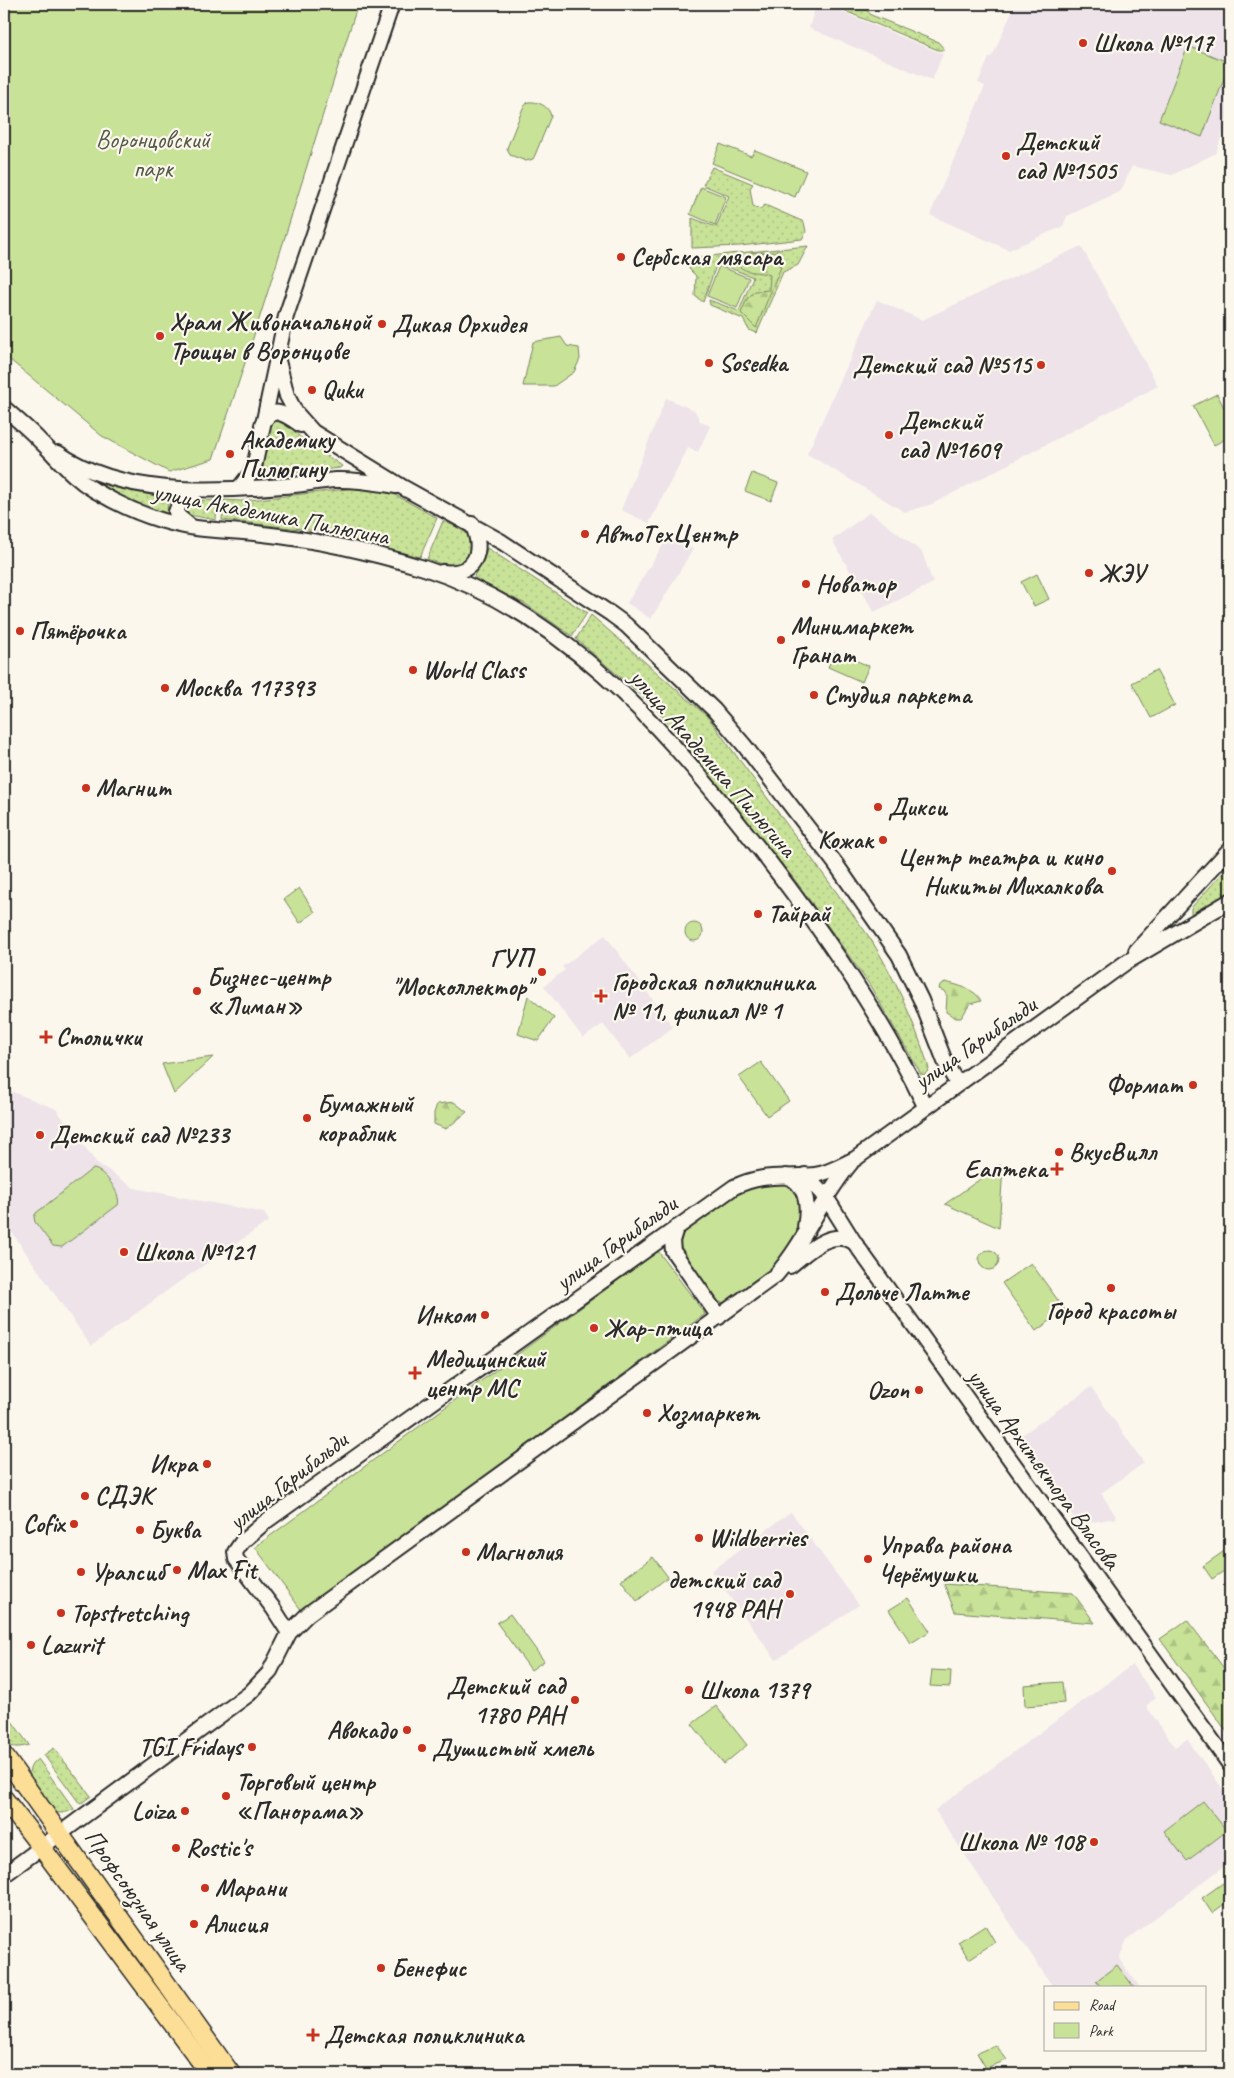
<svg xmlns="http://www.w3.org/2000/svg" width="1234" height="2078" font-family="Caveat,sans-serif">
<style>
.built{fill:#ede3e9}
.grass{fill:url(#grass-dots);stroke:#7a8662}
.forest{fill:url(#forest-firs);stroke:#7a8662}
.park{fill:#c8e298;stroke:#7a8662}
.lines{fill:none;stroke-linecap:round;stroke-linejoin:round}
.tertiary-casing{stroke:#2b2b2b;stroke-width:18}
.primary-casing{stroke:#2b2b2b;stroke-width:21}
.tertiary{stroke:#fbf7ec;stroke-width:14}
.primary{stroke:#fcde96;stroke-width:18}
.poi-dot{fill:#c8321e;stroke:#fbf7ec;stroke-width:2}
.labels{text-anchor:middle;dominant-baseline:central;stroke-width:4.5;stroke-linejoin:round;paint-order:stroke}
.poi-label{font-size:25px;font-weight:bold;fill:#2b2b2b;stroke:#fbf7ec;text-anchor:start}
.park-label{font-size:25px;fill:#525946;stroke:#fbf7ec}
.street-label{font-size:25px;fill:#2b2b2b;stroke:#fbf7ec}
</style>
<defs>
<pattern id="grass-dots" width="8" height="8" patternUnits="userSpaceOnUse" patternTransform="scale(1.25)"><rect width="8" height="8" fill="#c8e298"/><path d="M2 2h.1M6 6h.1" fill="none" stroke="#acc283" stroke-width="1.8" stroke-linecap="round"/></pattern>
<pattern id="forest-firs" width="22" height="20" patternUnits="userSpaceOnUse" patternTransform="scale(1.25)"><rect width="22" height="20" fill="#c8e298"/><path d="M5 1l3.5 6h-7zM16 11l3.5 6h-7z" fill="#acc283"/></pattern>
</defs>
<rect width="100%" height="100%" fill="#fbf7ec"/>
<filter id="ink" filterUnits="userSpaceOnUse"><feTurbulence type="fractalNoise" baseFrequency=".02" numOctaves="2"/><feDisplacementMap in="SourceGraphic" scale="10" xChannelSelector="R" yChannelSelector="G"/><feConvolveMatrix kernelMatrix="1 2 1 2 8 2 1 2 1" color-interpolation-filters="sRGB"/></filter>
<g filter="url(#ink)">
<g class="built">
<polygon points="805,4 846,4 842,12 943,54 932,80 809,28 815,8"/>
<polygon points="1015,4 1230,4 1230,111 1216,153 1172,175 1132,166 1121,191 1067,216 1063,226 1009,250 930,215 985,86 978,83 989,58 993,55"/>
<polygon points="1081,246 1158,386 932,504 905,512 807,454 877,300 922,320"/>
<polygon points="666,398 695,411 700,421 710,426 698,452 688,448 649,523 621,510"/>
<polygon points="870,512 922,552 933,583 874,612 832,540"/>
<polygon points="668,537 693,549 651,619 627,603"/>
<polygon points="605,935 673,1027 630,1059 603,1024 583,1038 544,986 565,970 562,967"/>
<polygon points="13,1092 56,1109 96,1162 134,1188 264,1213 269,1221 179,1282 91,1346 6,1224 4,1225 4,1099"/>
<polygon points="1091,1387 1144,1463 1101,1493 1117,1518 1078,1524 1019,1437"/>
<polygon points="791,1512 859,1605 776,1660 711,1571"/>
<polygon points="1132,1665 1156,1697 1146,1706 1175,1747 1187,1739 1230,1799 1230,1862 1127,1939 1119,1959 1140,1987 1053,1987 935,1810"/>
</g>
<g class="grass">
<polygon points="849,4 862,4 871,15 938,42 945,50 938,50 845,11"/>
<polygon points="712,167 753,184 750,188 753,206 760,209 765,205 804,222 806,232 802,239 740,246 692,248 692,218 716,227 729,196 703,185"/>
<polygon points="808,246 798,265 783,272 757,333 749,330 743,319 710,305 709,300 739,311 753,277 717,263 703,302 695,296 696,276 689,269 690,258"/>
<path d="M274,417L285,421L300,437L342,466L340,468L273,475L265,471C259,461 267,427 274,417Z"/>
<polygon points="99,483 168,499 167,514 130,502 97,484"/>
<polygon points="365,487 392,493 437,518 420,557 318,531 222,520 224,500 241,501"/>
<polygon points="217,500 216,520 184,514 184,511 187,501"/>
<path d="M443,521C452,525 471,532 473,542C474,548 469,556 467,562L450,567L427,559Z"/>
<polygon points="487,548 587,613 572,636 527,605 476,579 474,576 484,558"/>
<path d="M591,615L708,717L870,938C896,980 913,1019 928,1065L929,1070L924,1075L921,1074L869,984L798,884L655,707L576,639Z"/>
<polygon points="1230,865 1230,899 1195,918 1191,913 1191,908"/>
<path d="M4,1710L29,1745C19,1748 12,1748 4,1743Z"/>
<polygon points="54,1748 91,1796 80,1804 44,1755"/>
<path d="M38,1759L74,1809C66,1813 59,1815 52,1810C41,1795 16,1774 38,1759Z"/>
</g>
<g class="forest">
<path d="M778,252L776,262L781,267L756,328L741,313L747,299L755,291L769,290L770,275C753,270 745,275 733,260L752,253Z"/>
<path d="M945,982C957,985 976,989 981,1001L970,1004L961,1018H956L946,1012L947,996L944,991L939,989L940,985Z"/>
<polygon points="454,1102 467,1112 446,1129 434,1124 434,1113 437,1104"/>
<polygon points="944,1584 1073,1593 1095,1623 955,1612"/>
<polygon points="1187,1620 1227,1672 1230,1672 1230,1736 1160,1639"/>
</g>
<g class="park">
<path d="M4,4H358C309,155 265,308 213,459L169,472L102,436L4,355Z"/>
<polygon points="1188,46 1230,63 1202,137 1159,120"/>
<path d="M528,102C538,101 549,106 551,116L535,155L533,159L526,161L510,155L507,148L523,108Z"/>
<polygon points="720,144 751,156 755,150 806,171 795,197 712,163"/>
<polygon points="701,187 726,197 715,225 690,214"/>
<polygon points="719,266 749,278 737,308 707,296"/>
<polygon points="561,337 567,346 579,348 580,359 574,372 554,386 523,386 533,342"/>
<polygon points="1217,394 1230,419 1230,437 1214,445 1193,406"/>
<polygon points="752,473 778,483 771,501 745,491"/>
<polygon points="1037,574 1049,599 1034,606 1021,582"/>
<polygon points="835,652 869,666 862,682 828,667"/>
<polygon points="1156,670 1175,705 1151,718 1132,683"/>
<polygon points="299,888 315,912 300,923 284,899"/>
<circle cx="694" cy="932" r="9"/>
<polygon points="528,996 554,1018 538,1041 518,1034"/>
<polygon points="213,1057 174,1094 162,1064"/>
<polygon points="761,1062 789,1101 767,1116 739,1077"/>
<polygon points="1000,1165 1003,1167 999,1228 945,1204"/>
<path d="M92,1169C103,1168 122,1194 118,1205L62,1247L53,1246L35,1222L34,1217L36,1213Z"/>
<polygon points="787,1183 800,1192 801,1222 797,1236 783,1262 727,1303 719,1302 713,1298 677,1246 679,1235 742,1190 754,1185"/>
<circle cx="989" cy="1260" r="10"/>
<polygon points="658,1251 705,1314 302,1611 255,1547"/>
<polygon points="1031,1263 1065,1310 1036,1331 1002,1283"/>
<polygon points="1230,1547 1230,1567 1212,1579 1203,1566"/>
<polygon points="653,1557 668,1577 637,1601 621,1580"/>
<polygon points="908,1598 930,1631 911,1643 889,1610"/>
<polygon points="510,1614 544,1661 531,1670 497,1623"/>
<polygon points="932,1670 951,1671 950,1687 930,1686"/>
<polygon points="1062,1682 1064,1703 1025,1706 1024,1685"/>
<polygon points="716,1706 747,1745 724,1764 692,1724"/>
<polygon points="1203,1801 1227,1831 1187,1861 1164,1831"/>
<polygon points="1223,1883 1230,1893 1230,1900 1212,1913 1202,1898"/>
<polygon points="985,1925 995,1942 969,1959 958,1942"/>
<polygon points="1117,1965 1134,1987 1101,1987 1096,1981"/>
<polygon points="996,2045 1007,2060 986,2068 977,2053"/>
</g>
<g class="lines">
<defs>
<g id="tertiary">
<polyline points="277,357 287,396 296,413 313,432 404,488 502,542 611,614 626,625 714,710 744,745 835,863 899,955 921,1000 946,1064 957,1083"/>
<path d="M4,408C16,419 29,429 40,441C58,458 72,477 94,490C124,508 161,523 196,528C218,531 241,531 263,534C318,540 371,552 424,568C561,612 658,722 745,831C813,916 878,1008 925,1106"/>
<path d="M262,425C273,403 286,415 301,425"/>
<path d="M58,453C121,496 210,492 283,486C301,485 318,481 336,480C356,479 376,483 396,486"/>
<polyline points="239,488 251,473 255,463 286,316 392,4"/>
<polyline points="190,526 179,517 176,512 181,499 196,491"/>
<path d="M442,572C475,576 485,552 472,524"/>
<polyline points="1136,951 1230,849"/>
<polyline points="805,1175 826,1197 854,1242 1230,1765"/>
<path d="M786,1176C808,1184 809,1206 805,1227"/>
<polyline points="676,1228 672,1241 673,1251 719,1317"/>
<path d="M790,1266C808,1252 830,1228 854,1242"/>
<path d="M289,1633L273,1608L236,1559L235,1552L242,1542L265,1522L734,1187C766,1172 782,1179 815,1175C829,1173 842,1165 855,1159L1125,963L1230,901"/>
<path d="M4,1875L249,1694L269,1673L289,1633L308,1614L776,1275C806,1241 821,1198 851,1163"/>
</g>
<g id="primary">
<polyline points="4,1756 231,2074"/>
<polyline points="4,1799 42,1848 210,2074"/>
</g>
</defs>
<use href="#tertiary" class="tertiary-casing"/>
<use href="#primary" class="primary-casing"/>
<use href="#tertiary" class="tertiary"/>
<use href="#primary" class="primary"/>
</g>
</g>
<g class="poi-dot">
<circle cx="1083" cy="43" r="5"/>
<circle cx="1006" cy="156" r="5"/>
<circle cx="621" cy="257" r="5"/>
<circle cx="382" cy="324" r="5"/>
<circle cx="160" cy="336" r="5"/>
<circle cx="709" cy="363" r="5"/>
<circle cx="1041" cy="365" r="5"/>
<circle cx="312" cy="390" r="5"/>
<circle cx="889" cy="435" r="5"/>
<circle cx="230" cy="454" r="5"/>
<circle cx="585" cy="534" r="5"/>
<circle cx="1089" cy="573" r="5"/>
<circle cx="806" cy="584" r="5"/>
<circle cx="20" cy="631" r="5"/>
<circle cx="781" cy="640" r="5"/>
<circle cx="413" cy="670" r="5"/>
<circle cx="165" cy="688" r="5"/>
<circle cx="814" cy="695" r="5"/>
<circle cx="86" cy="788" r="5"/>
<circle cx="878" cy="807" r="5"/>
<circle cx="883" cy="840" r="5"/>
<circle cx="1112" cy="871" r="5"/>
<circle cx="758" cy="914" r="5"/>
<circle cx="542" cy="972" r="5"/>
<circle cx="197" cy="991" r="5"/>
<path d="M598.5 988.5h5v5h5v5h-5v5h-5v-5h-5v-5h5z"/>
<path d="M43.5 1029.5h5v5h5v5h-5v5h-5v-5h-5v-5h5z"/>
<circle cx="1193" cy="1085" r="5"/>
<circle cx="307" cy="1118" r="5"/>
<circle cx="40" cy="1135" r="5"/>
<circle cx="1059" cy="1152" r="5"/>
<path d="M1054.5 1161.5h5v5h5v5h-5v5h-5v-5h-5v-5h5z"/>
<circle cx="124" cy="1252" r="5"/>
<circle cx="1111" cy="1288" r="5"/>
<circle cx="825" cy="1292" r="5"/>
<circle cx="485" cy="1315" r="5"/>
<circle cx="594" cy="1328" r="5"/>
<path d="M412.5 1365.5h5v5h5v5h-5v5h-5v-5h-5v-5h5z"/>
<circle cx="919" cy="1390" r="5"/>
<circle cx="647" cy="1413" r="5"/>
<circle cx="207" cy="1464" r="5"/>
<circle cx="85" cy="1496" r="5"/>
<circle cx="74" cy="1524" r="5"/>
<circle cx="140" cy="1530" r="5"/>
<circle cx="699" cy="1538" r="5"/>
<circle cx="466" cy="1552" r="5"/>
<circle cx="868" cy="1559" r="5"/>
<circle cx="177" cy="1570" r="5"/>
<circle cx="81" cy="1572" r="5"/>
<circle cx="790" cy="1594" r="5"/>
<circle cx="61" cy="1613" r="5"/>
<circle cx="31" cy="1645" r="5"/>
<circle cx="689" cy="1690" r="5"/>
<circle cx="575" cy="1700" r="5"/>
<circle cx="407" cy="1730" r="5"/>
<circle cx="252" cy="1747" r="5"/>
<circle cx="422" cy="1748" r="5"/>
<circle cx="226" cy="1796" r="5"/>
<circle cx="185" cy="1811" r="5"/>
<circle cx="1094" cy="1842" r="5"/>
<circle cx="176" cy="1848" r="5"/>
<circle cx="205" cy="1888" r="5"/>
<circle cx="194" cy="1924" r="5"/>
<circle cx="381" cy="1968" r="5"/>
<path d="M310.5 2027.5h5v5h5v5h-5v5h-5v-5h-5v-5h5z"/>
</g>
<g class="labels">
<g class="poi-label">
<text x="1093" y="43">Школа №117</text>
<text x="1016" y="142">Детский<tspan x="1016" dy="29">сад №1505</tspan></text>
<text x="631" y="257">Сербская мясара</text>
<text x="170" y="322">Храм Живоначальной<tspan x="170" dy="29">Троицы в Воронцове</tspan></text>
<text x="392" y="324">Дикая Орхидея</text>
<text x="719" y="363">Sosedka</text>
<text x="1031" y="365" text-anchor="end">Детский сад №515</text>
<text x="322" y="390">Quku</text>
<text x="899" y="421">Детский<tspan x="899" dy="29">сад №1609</tspan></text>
<text x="240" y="440">Академику<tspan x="240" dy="29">Пилюгину</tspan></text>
<text x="595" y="534">АвтоТехЦентр</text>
<text x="1099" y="573">ЖЭУ</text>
<text x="816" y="584">Новатор</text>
<text x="791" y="626">Минимаркет<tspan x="791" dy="29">Гранат</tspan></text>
<text x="30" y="631">Пятёрочка</text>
<text x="423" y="670">World Class</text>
<text x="175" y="688">Москва 117393</text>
<text x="824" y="695">Студия паркета</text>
<text x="96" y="788">Магнит</text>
<text x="888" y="807">Дикси</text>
<text x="873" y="840" text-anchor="end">Кожак</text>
<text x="1102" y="857" text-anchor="end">Центр театра и кино<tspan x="1102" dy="29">Никиты Михалкова</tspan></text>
<text x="768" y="914">Тайрай</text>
<text x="532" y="958" text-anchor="end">ГУП<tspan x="532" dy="29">"Москоллектор"</tspan></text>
<text x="207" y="977">Бизнес-центр<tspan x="207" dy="29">«Лиман»</tspan></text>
<text x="612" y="982">Городская поликлиника<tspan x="612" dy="29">№ 11, филиал № 1</tspan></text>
<text x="56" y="1037">Столички</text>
<text x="1183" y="1085" text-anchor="end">Формат</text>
<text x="317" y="1104">Бумажный<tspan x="317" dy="29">кораблик</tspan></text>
<text x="50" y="1135">Детский сад №233</text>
<text x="1069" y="1152">ВкусВилл</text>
<text x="1047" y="1169" text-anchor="end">Еаптека</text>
<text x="134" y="1252">Школа №121</text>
<text x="835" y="1292">Дольче Латте</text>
<text x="1111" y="1311" text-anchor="middle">Город красоты</text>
<text x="475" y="1315" text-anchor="end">Инком</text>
<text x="604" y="1328">Жар-птица</text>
<text x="426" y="1359">Медицинский<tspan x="426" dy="29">центр МС</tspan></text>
<text x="909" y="1390" text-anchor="end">Ozon</text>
<text x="657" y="1413">Хозмаркет</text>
<text x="197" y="1464" text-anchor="end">Икра</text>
<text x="95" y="1496">СДЭК</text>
<text x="64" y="1524" text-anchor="end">Cofix</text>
<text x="150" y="1530">Буква</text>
<text x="709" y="1538">Wildberries</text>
<text x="878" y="1545">Управа района<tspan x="878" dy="29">Черёмушки</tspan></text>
<text x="476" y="1552">Магнолия</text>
<text x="187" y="1570">Max Fit</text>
<text x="91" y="1572">Уралсиб</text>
<text x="780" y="1580" text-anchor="end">детский сад<tspan x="780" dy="29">1948 РАН</tspan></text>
<text x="71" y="1613">Topstretching</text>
<text x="41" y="1645">Lazurit</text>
<text x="565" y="1686" text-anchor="end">Детский сад<tspan x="565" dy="29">1780 РАН</tspan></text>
<text x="699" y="1690">Школа 1379</text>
<text x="397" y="1730" text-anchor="end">Авокадо</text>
<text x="242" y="1747" text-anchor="end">TGI Fridays</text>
<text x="432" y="1748">Душистый хмель</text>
<text x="236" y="1782">Торговый центр<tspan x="236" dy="29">«Панорама»</tspan></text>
<text x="175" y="1811" text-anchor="end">Loiza</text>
<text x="1084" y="1842" text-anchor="end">Школа № 108</text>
<text x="186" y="1848">Rostic's</text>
<text x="215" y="1888">Марани</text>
<text x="204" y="1924">Алисия</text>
<text x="391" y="1968">Бенефис</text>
<text x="324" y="2035">Детская поликлиника</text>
</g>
<g class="park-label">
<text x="153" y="140">Воронцовский<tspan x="153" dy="29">парк</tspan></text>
</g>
<g class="street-label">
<text transform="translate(271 514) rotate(11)">улица Академика Пилюгина</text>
<text transform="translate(713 763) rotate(49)">улица Академика Пилюгина</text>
<text transform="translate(975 1043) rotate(-35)">улица Гарибальди</text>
<text transform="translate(616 1243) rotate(-36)">улица Гарибальди</text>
<text transform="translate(1044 1469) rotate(54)">улица Архитектора Власова</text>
<text transform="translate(288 1481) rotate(-38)">улица Гарибальди</text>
<text transform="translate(138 1900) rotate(55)">Профсоюзная улица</text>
</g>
</g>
<rect width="1234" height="2078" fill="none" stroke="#fbf7ec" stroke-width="20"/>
<rect x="10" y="10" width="1214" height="2058" fill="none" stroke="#2b2b2b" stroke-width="2" filter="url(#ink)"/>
<rect x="1044" y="1986" width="162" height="65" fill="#fbf7ec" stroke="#a8a59f"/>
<rect x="1054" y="2002" width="25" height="8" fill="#fcde96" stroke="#a8a59f"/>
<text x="1089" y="2010" font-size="15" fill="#2b2b2b">Road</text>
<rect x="1054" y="2023" width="25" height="15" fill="#c8e298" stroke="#a8a59f"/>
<text x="1089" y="2036" font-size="15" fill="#2b2b2b">Park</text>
</svg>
